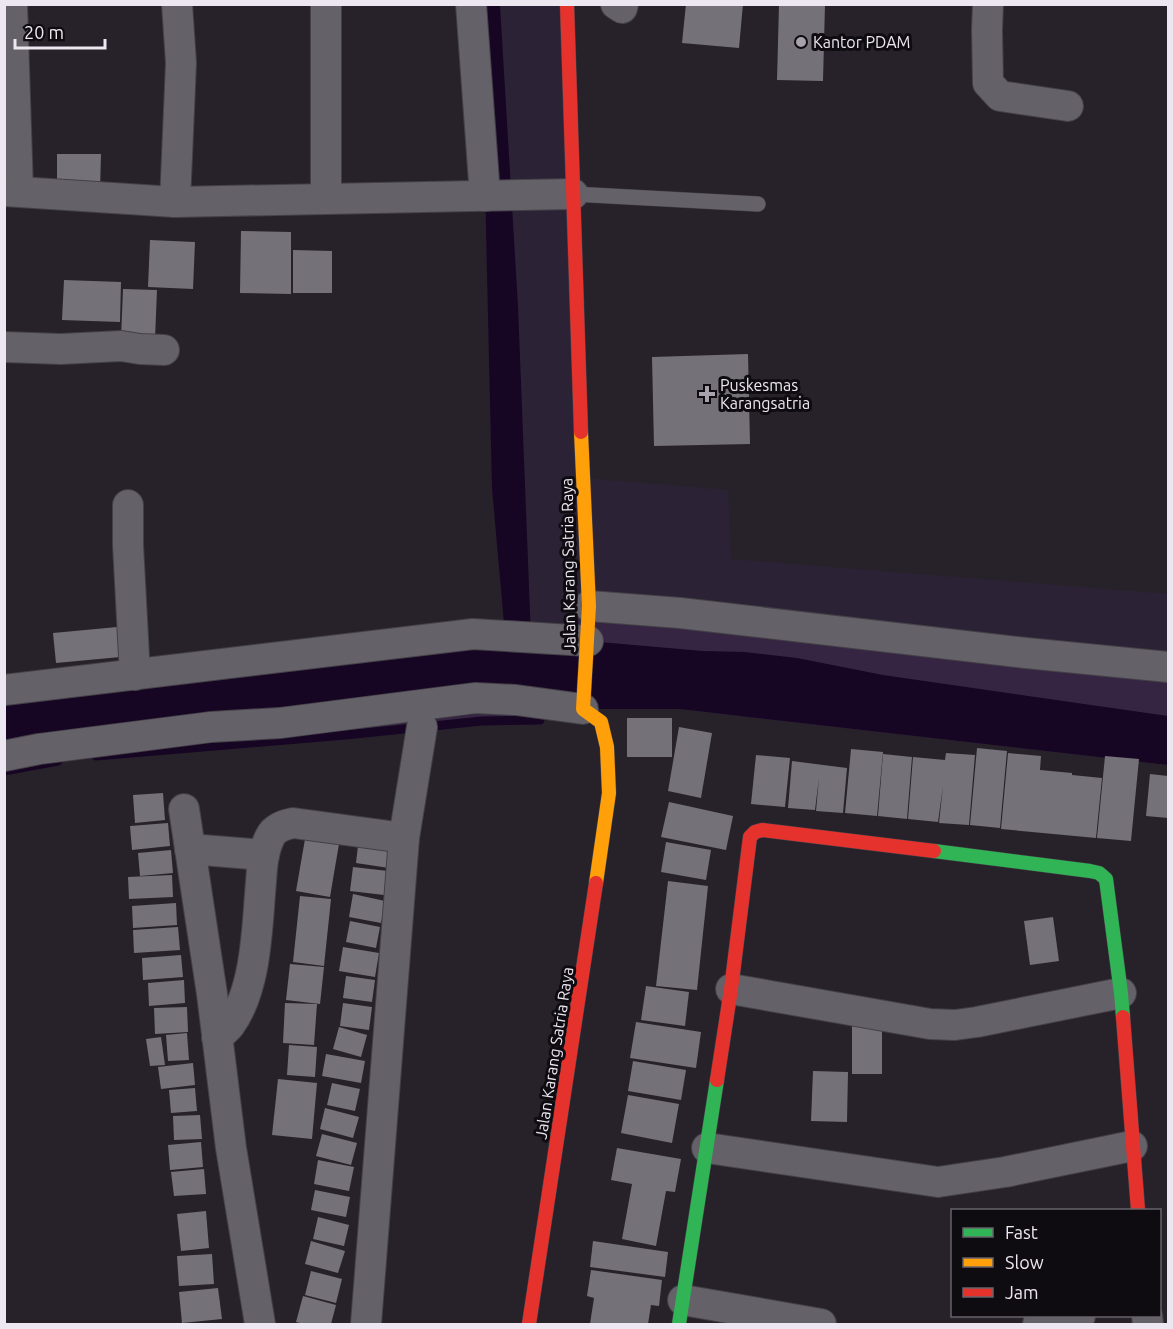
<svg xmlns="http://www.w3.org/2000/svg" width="1173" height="1329" font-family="Ubuntu,sans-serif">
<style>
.built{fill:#2c2235}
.green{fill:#352543}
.water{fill:#170524}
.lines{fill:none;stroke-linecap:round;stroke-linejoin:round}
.stream{stroke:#170524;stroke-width:9}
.building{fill:#757178}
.lane-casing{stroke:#444047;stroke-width:16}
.street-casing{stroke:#444047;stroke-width:32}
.fast-casing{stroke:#444047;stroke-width:15}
.slow-casing{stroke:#444047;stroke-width:15}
.jam-casing{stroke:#444047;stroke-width:15}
.lane{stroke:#646168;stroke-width:15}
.street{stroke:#646168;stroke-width:30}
.fast{stroke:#30b455;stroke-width:14}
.slow{stroke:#ff9f0a;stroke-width:14}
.jam{stroke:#e5322d;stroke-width:14}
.poi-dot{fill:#a7a2ab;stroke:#0e0b11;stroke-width:2}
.labels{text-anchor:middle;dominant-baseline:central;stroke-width:6;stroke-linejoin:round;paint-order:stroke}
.poi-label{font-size:16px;fill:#ece7f1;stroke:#0e0b11;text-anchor:start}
.street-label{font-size:16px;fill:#ece7f1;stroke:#0e0b11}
</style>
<rect width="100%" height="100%" fill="#27222a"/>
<polygon class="built" points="471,5 567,5 582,478 728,490 731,559 1168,594 1168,667 588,641 505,636 492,488 485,196"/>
<polygon class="green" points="589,606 1168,667 1168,765 680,709 583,709 540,720 482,721 75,758 5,771 5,756 516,700"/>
<polygon class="water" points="470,4 500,5 518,306 531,638 588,641 703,651 744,652 797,658 883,675 1168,716 1168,765 680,709 583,709 516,700 5,756 5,690 505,635 492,488 485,187"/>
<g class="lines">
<g class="stream">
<polyline points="96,756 345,735 482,721 540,720"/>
<polyline points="4,771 58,761"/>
</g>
</g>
<g class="building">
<polygon points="686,4 743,4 739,48 682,43"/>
<polygon points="779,4 825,4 823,81 777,80"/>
<polygon points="57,154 101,154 100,191 57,191"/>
<polygon points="241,231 291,232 291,294 240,293"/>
<polygon points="150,240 195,242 193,289 148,287"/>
<polygon points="293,250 332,251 332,293 293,293"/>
<polygon points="64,280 121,282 120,322 62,320"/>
<polygon points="123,289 157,290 155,339 121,338"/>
<polygon points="748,354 750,444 654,446 652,357"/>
<polygon points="128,626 131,656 56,663 53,633"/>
<rect x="627" y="718" width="45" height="39"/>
<polygon points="679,727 712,733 701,798 668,791"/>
<polygon points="977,748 1007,751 1000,828 970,825"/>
<polygon points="851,749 883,752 877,816 845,813"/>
<polygon points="946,753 975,755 969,825 939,823 943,786 938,822 908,819 913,757 945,760"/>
<polygon points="1008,753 1041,756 1040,770 1072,773 1072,775 1102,778 1096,838 1001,829"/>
<polygon points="883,754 912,757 907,819 878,816"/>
<polygon points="756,755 790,758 785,807 751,804"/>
<polygon points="1105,756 1139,759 1131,841 1097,838"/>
<polygon points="792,761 847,768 843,813 816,811 819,778 815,810 788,808"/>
<polygon points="1150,774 1168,776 1168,818 1146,816"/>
<polygon points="163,793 165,820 135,823 133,795"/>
<polygon points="669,802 733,816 726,850 661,837"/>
<polygon points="168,823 170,846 132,850 130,826"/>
<polygon points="359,837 392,842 389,868 356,863"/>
<polygon points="305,839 339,844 330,897 296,891"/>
<polygon points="666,842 711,850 706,880 661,872"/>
<polygon points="171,850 173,873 140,876 138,853"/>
<polygon points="353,867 388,871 384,895 350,891"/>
<polygon points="172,875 173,897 129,899 128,877"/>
<polygon points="668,881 708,886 697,990 656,986"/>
<polygon points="353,894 385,901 381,923 349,917"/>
<polygon points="300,896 331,899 324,966 293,962"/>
<polygon points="176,903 177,925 133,928 132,906"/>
<polygon points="1053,917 1059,961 1030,965 1024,921"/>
<polygon points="350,921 380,927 376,948 346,942"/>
<polygon points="178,927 180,950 134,953 133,930"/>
<polygon points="343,947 379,953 375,977 339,971"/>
<polygon points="181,955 183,977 143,980 142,958"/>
<polygon points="290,964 324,967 320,1004 286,1000"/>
<polygon points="346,976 375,980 372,1002 343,998"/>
<polygon points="184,980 185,1003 149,1006 148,983"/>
<polygon points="646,986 689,992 685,1026 641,1020"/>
<polygon points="285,1003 317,1004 314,1045 283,1043"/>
<polygon points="343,1003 372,1007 369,1030 340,1026"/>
<polygon points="187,1007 188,1032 155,1034 154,1008"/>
<rect x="852" y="1020" width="30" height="54"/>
<polygon points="636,1022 701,1032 696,1068 630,1058"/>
<polygon points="339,1027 367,1035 361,1057 333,1049"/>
<polygon points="187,1033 189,1060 168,1061 166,1035"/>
<polygon points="161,1037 165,1065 150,1066 146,1039"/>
<polygon points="289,1045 317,1047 315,1077 287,1075"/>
<polygon points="326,1054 365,1061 361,1083 322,1076"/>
<polygon points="633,1061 686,1070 681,1100 628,1091"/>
<polygon points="193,1063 195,1085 161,1089 158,1067"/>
<polygon points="813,1071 848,1072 847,1122 811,1121"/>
<polygon points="278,1079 317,1083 312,1139 272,1135"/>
<polygon points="332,1083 360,1089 355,1111 327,1105"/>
<polygon points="195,1088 197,1111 171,1113 169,1090"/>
<polygon points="628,1095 679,1104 672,1143 621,1133"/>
<polygon points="325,1108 359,1117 353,1138 320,1129"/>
<polygon points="200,1115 202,1139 174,1140 173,1116"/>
<polygon points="322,1134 357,1143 351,1165 316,1156"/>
<polygon points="201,1142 203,1167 170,1170 168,1145"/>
<polygon points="617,1148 681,1159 675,1192 666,1191 656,1246 622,1239 632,1184 611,1180"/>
<polygon points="318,1160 354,1167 349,1191 314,1184"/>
<polygon points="204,1169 206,1194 174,1196 171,1172"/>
<polygon points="315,1190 350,1197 346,1217 311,1210"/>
<polygon points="206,1211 209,1248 181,1251 177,1214"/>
<polygon points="318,1217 349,1225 344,1246 313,1239"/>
<polygon points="311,1241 345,1251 338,1273 305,1264"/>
<polygon points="593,1241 668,1252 665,1277 590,1267"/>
<polygon points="212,1254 214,1284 179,1286 177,1256"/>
<polygon points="591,1270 662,1280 659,1306 651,1305 648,1324 590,1324 594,1298 587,1296"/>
<polygon points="311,1271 342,1279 336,1303 305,1295"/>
<polygon points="218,1288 222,1319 182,1323 179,1292"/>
<polygon points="303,1296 336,1305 331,1324 304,1324 296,1322"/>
</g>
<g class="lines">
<defs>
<polyline id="lane" points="573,194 758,204"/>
<g id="street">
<polyline points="12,4 18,191"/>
<polyline points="471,4 485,196"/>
<polyline points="616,4 622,8 623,4"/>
<polyline points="988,4 987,30 988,83 1000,96 1068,106"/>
<polyline points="4,191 175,202 573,194"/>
<polyline points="326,199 326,4"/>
<polyline points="175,202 181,63 177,4"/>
<polyline points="4,347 61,349 121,346 140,349 164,350"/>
<polyline points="128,505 128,545 135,675"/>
<polyline points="589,606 680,613 1026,653 1168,667"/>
<polyline points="4,690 473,634 588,641"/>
<polyline points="4,756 39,749 211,727 280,723 475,698 516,700 583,709"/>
<polyline points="184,809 212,994 231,1148 260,1324"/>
<polyline points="190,849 264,855"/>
<polyline points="731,989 930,1024 955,1025 977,1022 1121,993"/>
<path d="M217,1037C222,1033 227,1029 230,1025C257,988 257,926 261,882C262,867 263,851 270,837C274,828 284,825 293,823L404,838"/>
<polyline points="707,1148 938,1182 1005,1172 1132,1146"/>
<polyline points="683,1300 821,1324"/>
<polyline points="1147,1316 1148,1324"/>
<polyline points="366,1324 404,838 422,727"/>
<polyline points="1038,1324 1080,1316"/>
</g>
<g id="fast">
<polyline points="934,851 1090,871 1099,873 1106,879 1121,993 1123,1017"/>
<polyline points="679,1324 717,1080"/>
</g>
<polyline id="slow" points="581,432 589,606 583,709 601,722 607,747 609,793 596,883"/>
<g id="jam">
<polyline points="567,4 581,432"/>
<polyline points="1123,1017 1138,1210"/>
<polyline points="717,1080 731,989 750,837 755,832 762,830 934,851"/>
<polyline points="529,1324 596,883"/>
</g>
</defs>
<use href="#lane" class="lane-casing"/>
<use href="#street" class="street-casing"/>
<use href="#fast" class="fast-casing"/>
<use href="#slow" class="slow-casing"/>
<use href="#jam" class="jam-casing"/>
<use href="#lane" class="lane"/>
<use href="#street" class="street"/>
<use href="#fast" class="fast"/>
<use href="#slow" class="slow"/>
<use href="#jam" class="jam"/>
</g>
<g class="poi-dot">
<circle cx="801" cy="42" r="6"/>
<path d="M704 385h6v6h6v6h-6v6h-6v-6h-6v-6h6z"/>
</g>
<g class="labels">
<g class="poi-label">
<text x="813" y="42">Kantor PDAM</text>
<text x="720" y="385">Puskesmas<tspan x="720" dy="18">Karangsatria</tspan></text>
</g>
<g class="street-label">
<text transform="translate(568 565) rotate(-91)">Jalan Karang Satria Raya</text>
<text transform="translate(554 1053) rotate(-81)">Jalan Karang Satria Raya</text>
</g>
</g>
<rect width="1173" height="1329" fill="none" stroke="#ece7f1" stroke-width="12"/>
<rect x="951" y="1209" width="210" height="108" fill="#0e0b11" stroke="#67636b" stroke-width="1.5"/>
<rect x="963" y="1228" width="30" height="9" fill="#30b455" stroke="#67636b" stroke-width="1.5"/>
<text x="1005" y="1239" font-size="18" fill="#ece7f1">Fast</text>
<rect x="963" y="1258" width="30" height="9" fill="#ff9f0a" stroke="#67636b" stroke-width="1.5"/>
<text x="1005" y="1269" font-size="18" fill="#ece7f1">Slow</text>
<rect x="963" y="1288" width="30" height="9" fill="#e5322d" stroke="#67636b" stroke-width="1.5"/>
<text x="1005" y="1299" font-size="18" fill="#ece7f1">Jam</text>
<path d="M15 39v9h90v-9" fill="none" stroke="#ece7f1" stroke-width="3"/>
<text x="24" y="39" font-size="18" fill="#ece7f1" stroke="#0e0b11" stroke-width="4.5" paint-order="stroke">20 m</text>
</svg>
